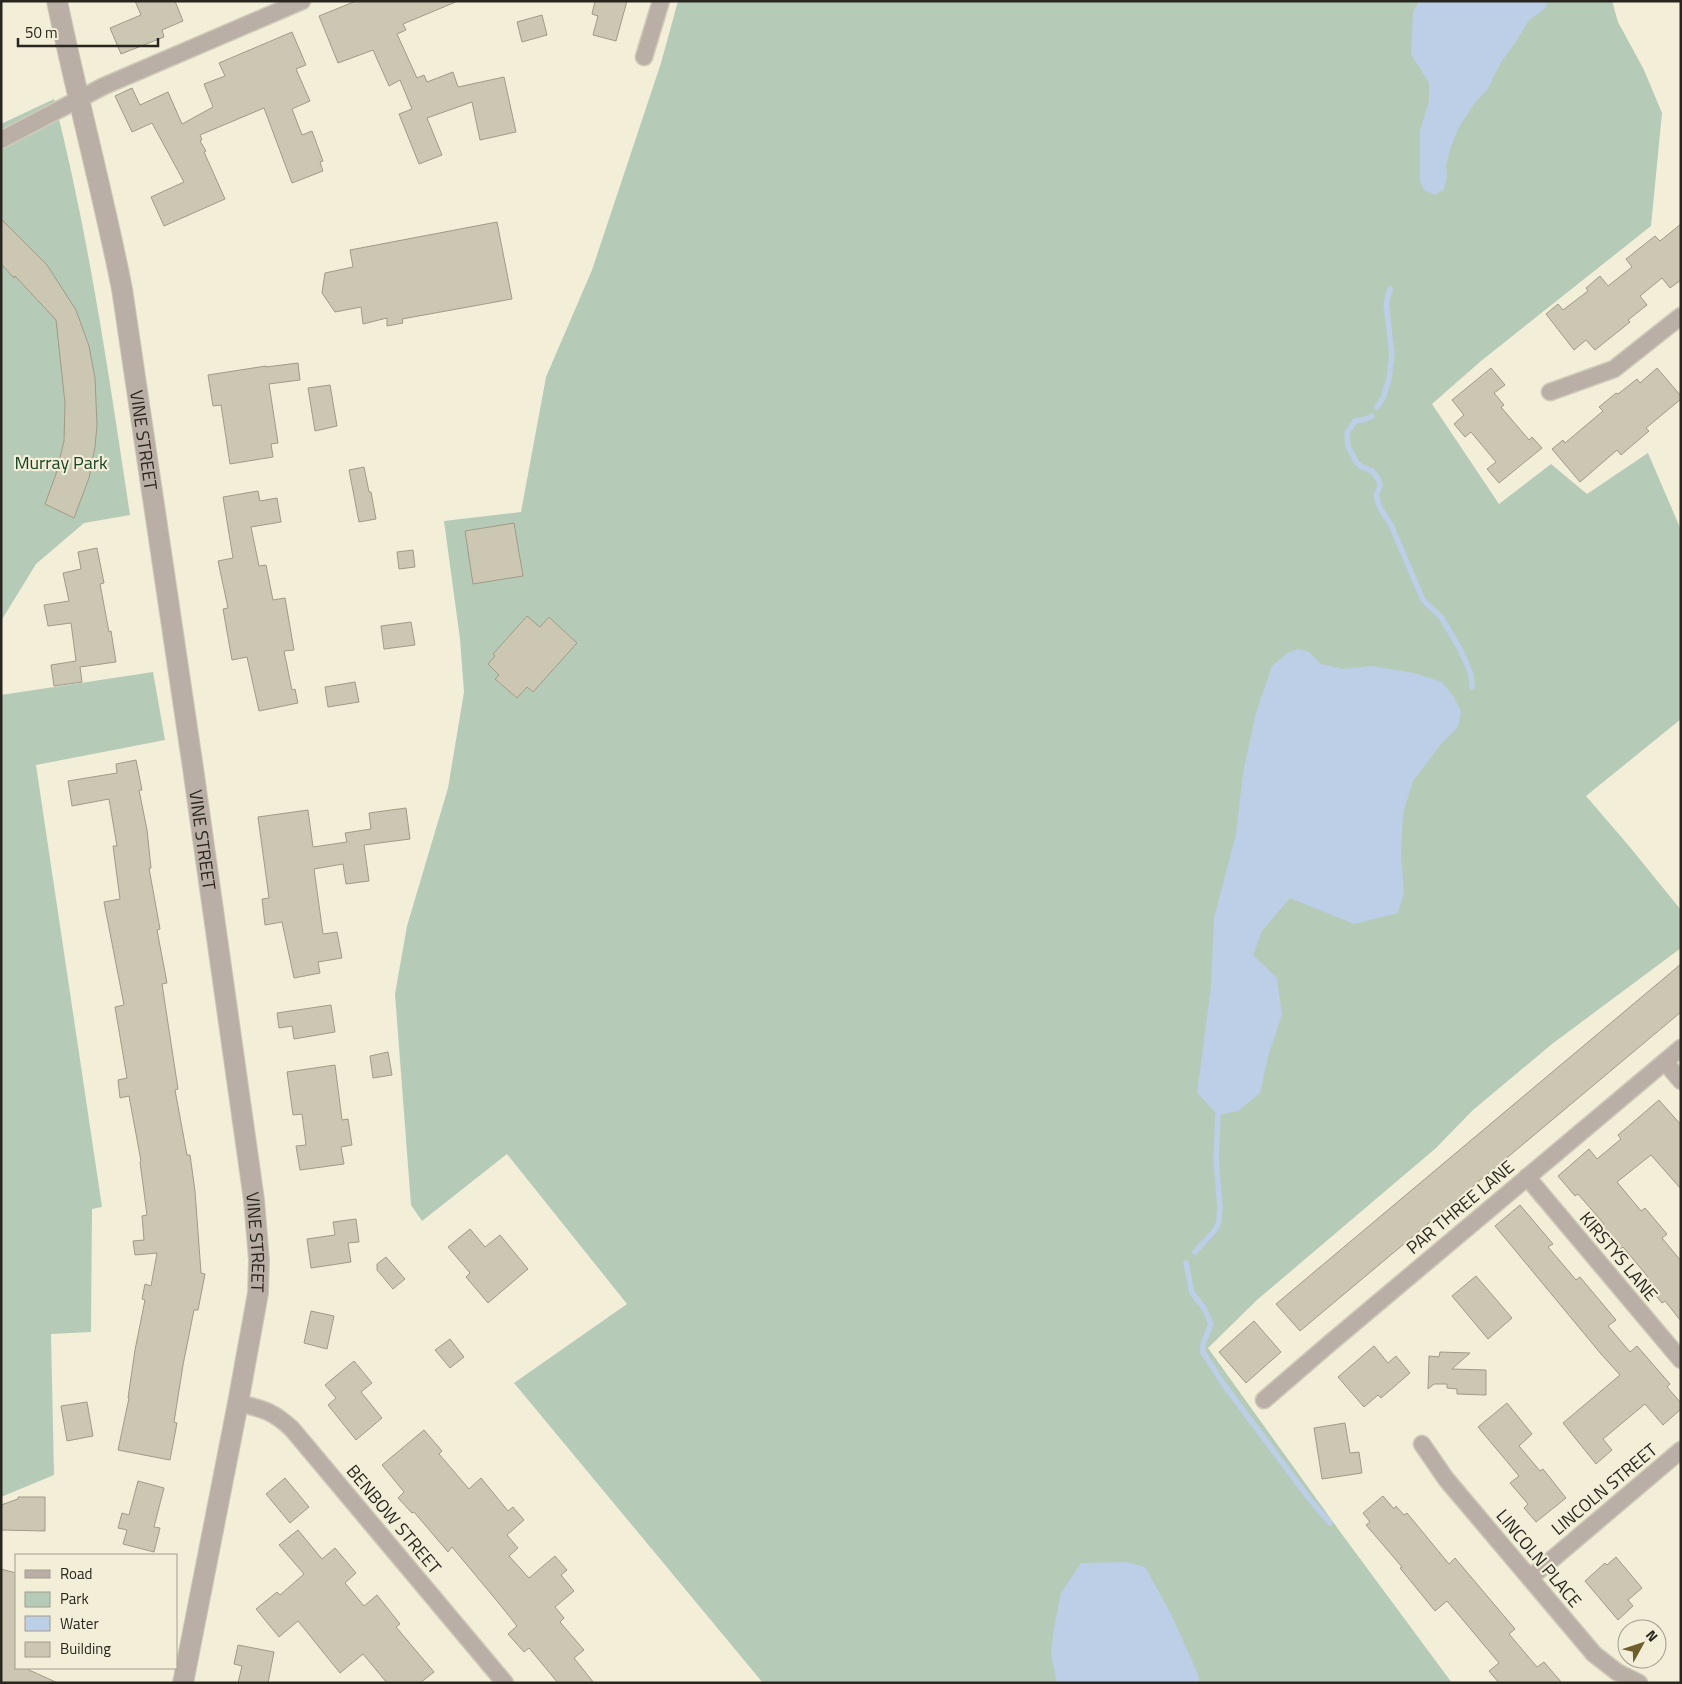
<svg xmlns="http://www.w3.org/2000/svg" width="1682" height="1684" font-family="'Titillium Web',sans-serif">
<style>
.green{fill:#b5cbb8}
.water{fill:#bdcee7}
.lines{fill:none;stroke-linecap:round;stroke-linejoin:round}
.stream{stroke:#bdcee7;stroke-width:5.5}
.building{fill:#ccc7b2;stroke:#a09b87}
.minor-casing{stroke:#cecab7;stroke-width:19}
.tertiary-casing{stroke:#cecab7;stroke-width:22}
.minor{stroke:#baafa6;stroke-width:16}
.tertiary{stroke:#baafa6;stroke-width:20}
.labels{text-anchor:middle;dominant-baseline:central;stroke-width:4.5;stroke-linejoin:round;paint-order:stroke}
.street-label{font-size:18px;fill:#28261e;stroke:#f3eed8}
.park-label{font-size:18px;fill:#1a4324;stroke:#f3eed8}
</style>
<rect width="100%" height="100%" fill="#f3eed8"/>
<g class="green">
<polygon points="678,1 1612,1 1618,22 1644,70 1662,113 1651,226 1481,361 1432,404 1499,504 1551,464 1587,494 1648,453 1681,530 1681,719 1586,796 1629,846 1681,910 1681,948 1552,1044 1473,1110 1436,1148 1257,1300 1208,1348 1341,1533 1452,1683 763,1683 514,1383 627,1304 507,1154 422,1221 411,1205 395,994 407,926 448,788 464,692 460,639 444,521 521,512 546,377 592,270 661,63"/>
<path d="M54,99C89,236 109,376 130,515L84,523L36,564L1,621V124Z"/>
<polygon points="153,672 165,740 36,765 102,1207 92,1209 91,1332 51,1334 54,1475 1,1497 1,695"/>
</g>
<g class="water">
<polygon points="1419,1 1547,1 1546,8 1529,20 1517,40 1500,64 1487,90 1476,101 1459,127 1450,149 1446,166 1447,177 1444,189 1435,195 1424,190 1420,181 1420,130 1429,102 1429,83 1411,54 1413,11"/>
<polygon points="1299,649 1309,652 1321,664 1343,669 1371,666 1414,673 1442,682 1454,697 1461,711 1458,727 1441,744 1413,781 1403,813 1401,855 1404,892 1398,913 1354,924 1290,898 1262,931 1253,955 1277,978 1282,1015 1269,1053 1260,1093 1238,1111 1218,1115 1197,1093 1211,987 1214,918 1236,834 1243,773 1256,713 1272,666 1289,652"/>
<polygon points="1127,1562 1145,1567 1170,1612 1198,1674 1199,1683 1057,1683 1051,1654 1054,1628 1061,1593 1081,1563"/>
</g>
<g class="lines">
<g class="stream">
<polyline points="1377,407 1383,398 1389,379 1392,354 1386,304 1390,289"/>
<polyline points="1372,416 1366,419 1355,421 1347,433 1348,446 1356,462 1362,467 1372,471 1379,480 1380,486 1376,495 1380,508 1391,525 1423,600 1441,617 1460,649 1471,674 1472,687"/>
<polyline points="1195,1252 1216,1229 1219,1221 1220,1206 1216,1160 1218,1115"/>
<polyline points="1186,1263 1192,1293 1204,1308 1211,1324 1203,1344 1203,1352 1222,1382 1308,1497 1330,1523"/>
</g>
</g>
<g class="building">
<polygon points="135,1 175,1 183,21 162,30 164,37 121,54 110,28 141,15"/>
<polygon points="356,1 458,1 403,24 406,30 397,34 417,78 424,75 427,82 453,72 458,87 504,77 516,132 480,140 472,102 427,118 442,155 419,164 399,114 412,109 400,80 389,86 373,50 338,63 319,16"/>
<polygon points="595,1 627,1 616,41 593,35 598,16 592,14"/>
<polygon points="542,15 547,35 522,42 517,22"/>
<polygon points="292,32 306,65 296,69 310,101 292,109 302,135 312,131 323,161 320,162 323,171 292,183 264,108 200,135 202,140 200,141 206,151 204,152 225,199 164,226 151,197 184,182 152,123 132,132 115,96 132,88 140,105 168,92 182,124 213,107 204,84 225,76 219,63"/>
<polygon points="1,219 47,265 76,310 89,346 95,378 97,425 95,447 89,478 74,518 45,504 56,474 64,441 65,403 56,320 15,276 14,278 1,264"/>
<polygon points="497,222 512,299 402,319 403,323 387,326 387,318 363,324 361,307 335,312 322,293 325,273 353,267 350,250"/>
<polygon points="1681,224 1681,280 1670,288 1662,278 1640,296 1647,305 1628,320 1630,322 1595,350 1586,340 1574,350 1546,314 1558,304 1563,310 1588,291 1586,288 1600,276 1608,286 1632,267 1626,259 1655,236 1660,241"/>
<polygon points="298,363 300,380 269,384 278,443 271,444 273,457 230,464 221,405 213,406 208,375 266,366 266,367"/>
<polygon points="1491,368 1505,385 1494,393 1504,405 1501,407 1529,440 1532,437 1542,448 1499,483 1487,469 1496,462 1471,432 1465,437 1454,424 1464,415 1452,400"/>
<polygon points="1657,368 1681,396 1681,399 1646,428 1649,431 1621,455 1617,450 1580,482 1552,449 1563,440 1565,443 1603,411 1599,407 1616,393 1618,394 1637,379 1640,383"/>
<polygon points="330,385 337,426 315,431 308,388"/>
<polygon points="364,467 369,492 371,492 376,519 359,522 349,470"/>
<polygon points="258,491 260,501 277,498 281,522 251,527 259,566 266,565 273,600 285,598 294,650 284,651 292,690 295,689 298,703 259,711 247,657 232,660 223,609 228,608 218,561 233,558 223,497"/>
<polygon points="514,523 523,576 473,584 465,531"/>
<polygon points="97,548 104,583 100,584 109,632 111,631 116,662 80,667 82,682 54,686 51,665 76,661 71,623 48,626 44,605 69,601 63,573 81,569 78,552"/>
<polygon points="413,550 415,567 399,569 397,552"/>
<polygon points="527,616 540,627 549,617 577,643 533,692 527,687 517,698 495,679 499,675 488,664 495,656 493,654"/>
<polygon points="411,622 415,645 384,649 381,626"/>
<polygon points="355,682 359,702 328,707 325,687"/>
<polygon points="136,760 142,790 139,790 147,830 151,868 149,868 160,929 157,930 167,983 162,984 178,1089 175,1090 187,1155 190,1155 195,1191 201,1273 205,1274 198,1310 194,1310 183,1365 174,1422 177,1423 170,1460 118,1450 129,1398 128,1398 135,1350 145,1300 142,1299 145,1284 151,1286 157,1253 135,1255 133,1241 144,1240 142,1216 147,1215 140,1162 141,1161 129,1096 120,1098 118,1080 127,1078 115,1007 124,1005 104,902 120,899 113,846 117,846 109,799 72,806 68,781 117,773 116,764"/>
<polygon points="406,808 410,839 364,845 369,881 346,884 343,864 314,869 323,934 337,932 342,958 318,962 320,973 294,978 282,922 265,925 262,899 269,898 258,817 308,810 313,847 347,842 345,833 371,829 369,813"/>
<polygon points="1681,964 1681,1012 1300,1331 1276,1304"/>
<polygon points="331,1005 335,1032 294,1039 292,1026 279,1028 277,1013"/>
<polygon points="388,1052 392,1075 373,1078 370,1056"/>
<polygon points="335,1065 342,1120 348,1119 352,1145 341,1147 344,1164 300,1170 296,1146 306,1145 302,1114 293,1115 287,1072"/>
<polygon points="1659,1100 1681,1125 1681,1189 1651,1155 1617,1182 1641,1211 1645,1208 1667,1234 1662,1238 1681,1261 1681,1321 1665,1301 1662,1303 1644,1281 1648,1277 1623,1247 1618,1251 1599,1228 1604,1224 1578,1194 1575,1196 1558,1176 1589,1149 1597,1159 1621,1139 1618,1135"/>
<polygon points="1520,1205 1553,1244 1548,1247 1576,1280 1580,1277 1616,1320 1608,1326 1630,1352 1637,1346 1670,1384 1667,1387 1681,1403 1681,1409 1663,1425 1645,1404 1603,1439 1612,1450 1596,1464 1563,1423 1620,1375 1601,1354 1495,1226"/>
<polygon points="356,1219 359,1242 348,1243 351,1262 311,1268 307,1239 335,1235 333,1222"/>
<polygon points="470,1229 485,1247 500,1235 528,1269 488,1303 466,1277 470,1273 448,1247"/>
<polygon points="386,1257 405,1279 393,1289 377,1270 377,1264"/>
<polygon points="1476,1276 1512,1318 1488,1339 1452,1296"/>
<polygon points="311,1311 334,1316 327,1349 304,1343"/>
<polygon points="1254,1321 1281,1352 1246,1383 1219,1352"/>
<polygon points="450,1339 464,1357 450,1368 435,1350"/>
<polygon points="1374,1346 1388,1363 1396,1356 1410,1373 1381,1398 1378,1395 1364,1407 1338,1377"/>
<polygon points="1440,1352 1470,1353 1452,1369 1486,1370 1486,1395 1457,1394 1457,1389 1447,1388 1447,1384 1434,1384 1428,1389 1429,1356 1439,1357"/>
<polygon points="354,1361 372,1383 361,1392 382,1418 356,1440 328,1405 336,1398 325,1385"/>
<polygon points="87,1402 93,1436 67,1441 61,1406"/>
<polygon points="1507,1403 1532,1434 1519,1446 1540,1471 1543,1469 1566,1498 1536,1522 1524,1508 1528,1504 1510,1483 1519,1476 1478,1427"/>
<polygon points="1345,1423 1350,1453 1359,1452 1362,1473 1322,1479 1314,1428"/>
<polygon points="424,1430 442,1451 439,1454 469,1489 481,1478 508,1511 513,1507 524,1520 507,1535 518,1548 509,1556 529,1578 555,1556 567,1570 561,1575 574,1591 555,1607 564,1618 560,1622 584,1650 574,1658 594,1683 558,1683 529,1648 524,1652 508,1634 517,1626 497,1601 452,1547 448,1552 414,1512 412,1513 398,1498 404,1492 382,1465"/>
<polygon points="285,1478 309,1507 290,1523 266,1494"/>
<polygon points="138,1481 164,1488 154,1527 160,1528 154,1552 123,1544 127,1530 118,1528 122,1513 129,1515"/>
<polygon points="1383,1496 1394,1509 1396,1506 1404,1515 1407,1513 1449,1564 1455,1558 1515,1629 1509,1634 1537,1667 1544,1662 1562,1683 1499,1683 1489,1671 1499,1663 1447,1601 1435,1611 1400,1568 1402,1567 1366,1525 1370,1522 1363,1513"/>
<polygon points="18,1497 45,1497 45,1531 1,1530 1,1505 18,1499"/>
<polygon points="298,1530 322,1559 335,1548 356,1573 345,1583 364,1606 377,1595 400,1624 396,1627 434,1672 420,1683 387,1683 363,1654 340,1673 298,1621 279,1637 256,1609 277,1592 280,1595 304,1574 279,1545"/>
<polygon points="1616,1557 1642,1588 1628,1600 1633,1606 1618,1620 1585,1581 1605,1563 1607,1565"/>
<polygon points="1,1569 16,1573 16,1668 28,1668 29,1670 58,1683 1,1683"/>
<polygon points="238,1645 274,1652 268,1683 238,1683 242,1666 234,1664"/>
</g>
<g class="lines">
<defs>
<g id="minor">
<polyline points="644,57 661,1"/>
<polyline points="1,140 104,86 302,1"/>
<polyline points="1550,392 1614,369 1681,316"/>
<polyline points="1665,1062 1681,1081"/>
<polyline points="1527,1177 1681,1360"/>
<polyline points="1264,1400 1329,1344 1681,1048"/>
<path d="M238,1403C263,1409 273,1411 292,1429L505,1683"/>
<polyline points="1422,1444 1446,1479 1594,1654 1617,1672 1639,1683"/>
<polyline points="1530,1578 1681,1450"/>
</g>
<g id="tertiary">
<path id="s1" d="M57,1C77,98 103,193 122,289L193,768L254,1200L259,1260L258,1293L238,1403L183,1683"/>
</g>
</defs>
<use href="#minor" class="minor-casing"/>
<use href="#tertiary" class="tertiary-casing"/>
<use href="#minor" class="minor"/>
<use href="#tertiary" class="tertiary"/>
</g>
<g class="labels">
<g class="street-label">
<text stroke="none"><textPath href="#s1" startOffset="448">VINE STREET</textPath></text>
<text stroke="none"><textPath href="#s1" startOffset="852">VINE STREET</textPath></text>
<text transform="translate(1460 1207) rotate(-40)">PAR THREE LANE</text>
<text stroke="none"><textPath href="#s1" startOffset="1258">VINE STREET</textPath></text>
<text transform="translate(1619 1256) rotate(50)">KIRSTYS LANE</text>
<text transform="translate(1604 1489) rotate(-40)">LINCOLN STREET</text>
<text transform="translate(394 1519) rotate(50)">BENBOW STREET</text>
<text transform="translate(1539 1558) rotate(50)">LINCOLN PLACE</text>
</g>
<g class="park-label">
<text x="61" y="462">Murray Park</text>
</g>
</g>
<rect width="1682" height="1684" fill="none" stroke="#28261e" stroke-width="5"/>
<rect x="15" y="1554" width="162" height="115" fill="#f3eed8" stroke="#a29e8e"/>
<rect x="25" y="1570" width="25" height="8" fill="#baafa6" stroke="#a29e8e"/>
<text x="60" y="1579" font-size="15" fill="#28261e">Road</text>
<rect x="25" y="1592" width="25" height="15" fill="#b5cbb8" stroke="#a29e8e"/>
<text x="60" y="1604" font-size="15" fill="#28261e">Park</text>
<rect x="25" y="1616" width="25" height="15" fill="#bdcee7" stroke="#a29e8e"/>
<text x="60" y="1629" font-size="15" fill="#28261e">Water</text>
<rect x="25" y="1642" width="25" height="15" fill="#ccc7b2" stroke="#a29e8e"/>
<text x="60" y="1654" font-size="15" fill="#28261e">Building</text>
<g transform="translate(1642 1644) rotate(50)"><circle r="24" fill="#f3eed8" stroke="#a29e8e"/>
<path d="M0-4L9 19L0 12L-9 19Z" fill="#6e5e2c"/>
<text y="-8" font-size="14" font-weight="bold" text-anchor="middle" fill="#28261e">N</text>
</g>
<path d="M18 38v8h140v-8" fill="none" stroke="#28261e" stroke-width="2.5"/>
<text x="25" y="38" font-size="15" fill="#28261e" stroke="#f3eed8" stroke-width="4" paint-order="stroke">50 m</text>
</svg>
